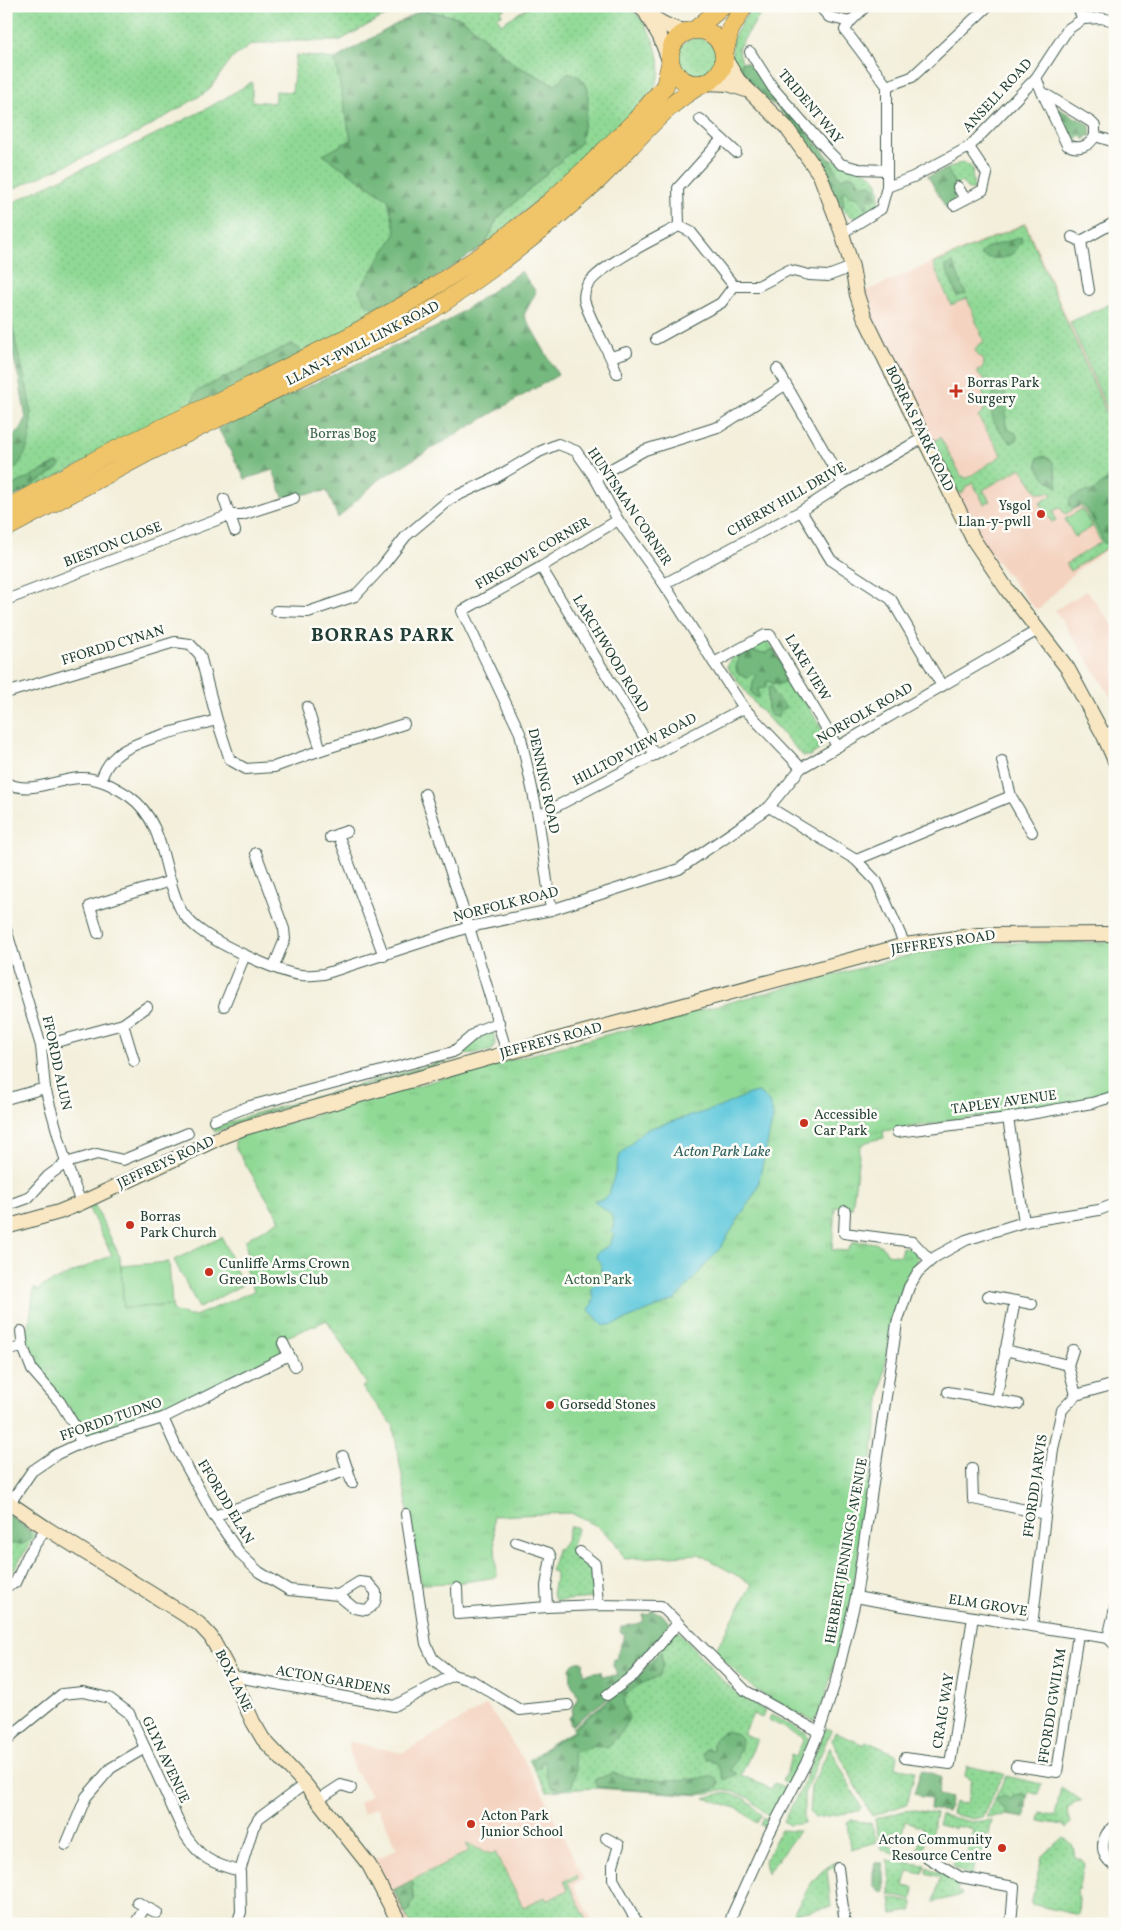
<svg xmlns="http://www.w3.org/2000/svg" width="1121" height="1930" font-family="Vollkorn,serif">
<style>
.built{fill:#f4d3c0}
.grass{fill:url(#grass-dots);stroke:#588b64}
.forest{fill:url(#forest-firs);stroke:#4a7b59}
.park{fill:url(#park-tufts);stroke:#588b64}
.garden{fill:#90d995;stroke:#588b64}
.water{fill:#5fc8db;stroke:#3f8288}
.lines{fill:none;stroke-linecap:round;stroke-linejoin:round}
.street-casing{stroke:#3f584d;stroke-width:12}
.secondary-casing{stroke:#3f584d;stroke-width:16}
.highway-casing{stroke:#3f584d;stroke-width:19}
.street{stroke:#fff;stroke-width:10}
.secondary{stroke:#f9e7c3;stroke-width:14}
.highway{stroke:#f0c469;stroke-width:18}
.poi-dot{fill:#c8321e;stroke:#fdfcf7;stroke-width:2}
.labels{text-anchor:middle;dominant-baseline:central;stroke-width:5;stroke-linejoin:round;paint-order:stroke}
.street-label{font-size:14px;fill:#1f3d34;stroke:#fdfcf7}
.poi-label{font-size:14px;fill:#1f3d34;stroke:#fdfcf7;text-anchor:start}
.park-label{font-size:14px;fill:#3b644c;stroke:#fdfcf7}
.water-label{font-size:15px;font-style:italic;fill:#2f605e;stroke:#fdfcf7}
.district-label{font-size:19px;font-weight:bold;letter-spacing:1px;fill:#1f3d34;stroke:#fdfcf7}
</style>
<defs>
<pattern id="grass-dots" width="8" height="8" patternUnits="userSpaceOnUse" patternTransform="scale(1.25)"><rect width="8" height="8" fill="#90d995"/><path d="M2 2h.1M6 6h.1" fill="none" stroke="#7cbb81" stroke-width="1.8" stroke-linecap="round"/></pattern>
<pattern id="forest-firs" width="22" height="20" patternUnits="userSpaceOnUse" patternTransform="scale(1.25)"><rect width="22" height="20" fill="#74b97e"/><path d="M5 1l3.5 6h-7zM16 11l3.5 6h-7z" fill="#5f9868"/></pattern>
<pattern id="park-tufts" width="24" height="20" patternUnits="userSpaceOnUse" patternTransform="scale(1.25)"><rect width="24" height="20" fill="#90d995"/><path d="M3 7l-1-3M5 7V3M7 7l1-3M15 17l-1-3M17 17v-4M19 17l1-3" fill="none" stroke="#7cbb81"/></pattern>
</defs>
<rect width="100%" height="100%" fill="#fdfcf7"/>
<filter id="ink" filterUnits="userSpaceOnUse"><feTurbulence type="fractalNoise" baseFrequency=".02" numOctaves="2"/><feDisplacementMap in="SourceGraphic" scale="10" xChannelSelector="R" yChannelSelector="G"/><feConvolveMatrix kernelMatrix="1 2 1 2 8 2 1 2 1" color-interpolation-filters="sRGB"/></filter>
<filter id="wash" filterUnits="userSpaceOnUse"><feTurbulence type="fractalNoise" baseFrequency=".0096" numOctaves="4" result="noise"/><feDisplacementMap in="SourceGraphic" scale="20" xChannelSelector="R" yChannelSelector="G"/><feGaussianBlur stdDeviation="1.12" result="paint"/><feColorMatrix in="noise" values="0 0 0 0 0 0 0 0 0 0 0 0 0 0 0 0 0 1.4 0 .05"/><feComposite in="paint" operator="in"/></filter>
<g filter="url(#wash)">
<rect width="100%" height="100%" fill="#f3efdb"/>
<g class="built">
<polygon points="1026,222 1115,428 1115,534 1107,549 1076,571 1040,608 1036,609 1033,606 980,541 859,294"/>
<polygon points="1087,591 1115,628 1115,703 1055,610"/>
<polygon points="487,1705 525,1762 540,1788 584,1880 574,1885 594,1924 400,1924 369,1865 376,1860 374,1856 380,1858 397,1848 377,1807 363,1814 359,1803 371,1795 354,1770 348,1741 402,1753"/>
</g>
<g class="grass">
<polygon points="6,6 406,6 375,21 339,41 282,41 251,45 231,59 208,91 168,115 136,134 6,192"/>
<polygon points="428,6 505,6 506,8 501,11 502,15 497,17 501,24 530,6 628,6 640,17 651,35 659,57 660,73 654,89 598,149 485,245 497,219 580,143 568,73 555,85 515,65 462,18 421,10"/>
<polygon points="752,6 766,6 738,48 742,62 740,65 748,82 756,86 773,105 749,87 731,57 733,38"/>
<circle cx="697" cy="58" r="20"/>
<path d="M296,55L335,59L351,140L324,155L388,199L396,233L359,291L384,312L305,355L300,349L291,344L196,392L195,409L6,501L49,475L61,466L57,463L6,489V476C22,465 26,449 31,431L6,288V209L18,200L44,187L136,144L208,108L252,82V101L274,103L276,91L292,92Z"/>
<path d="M830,159C858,169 887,169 878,206C874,209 869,215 865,216C852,222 842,210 836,200L844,204L842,194L845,191L857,196L860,199L867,200L870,198L874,200L870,184L861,186L855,177L847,175L842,179L838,175Z"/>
<polygon points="962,162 969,165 974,170 972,172 974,190 968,189 961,182 955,185 947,169"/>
<path d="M1025,224L1115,433V531L1106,548L1070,571L1066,564L1101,542L1084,508L1080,506L1065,514L1060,507L1053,512L1056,520L1052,522L1040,503L1052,495L1050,492L1043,493L1037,492L1021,468L983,490L990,501L984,504L973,483L967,486L962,494L956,490L934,444L935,441L940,437L962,477L964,476L966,479L1002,455L978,417C988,410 985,400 982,390L988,386L985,379C981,377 978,376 977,371L982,369L984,364L983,358L978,356L975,350L978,345L984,342L967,298L951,305L933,264Z"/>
<polygon points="1115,302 1115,428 1070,322"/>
<polygon points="763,641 770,643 826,736 824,737 823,747 810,756 803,756 756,705 727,667 730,659"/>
<polygon points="490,1032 494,1033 495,1044 491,1051 466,1054 425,1069 255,1116 215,1132 213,1128 253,1114 437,1063"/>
<polygon points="6,1512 33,1533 34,1537 11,1574 6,1577"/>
<path d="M571,1526L576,1527L577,1529L572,1546L590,1561L593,1598L556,1601L552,1595L556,1572L551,1571L557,1549C569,1546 565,1534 571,1526Z"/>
<polygon points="677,1630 724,1682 743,1698 765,1711 762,1718 753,1714 744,1734 757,1740 741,1775 771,1789 774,1783 787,1788 769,1822 765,1826 760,1825 763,1818 767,1820 769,1817 749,1798 735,1792 721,1790 700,1795 595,1788 547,1791 529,1760 552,1743 573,1731 572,1728 636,1678"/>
<polygon points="771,1715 806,1733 809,1740 788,1785 782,1781 787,1772 791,1755 796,1757 804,1738 769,1720"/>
<polygon points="826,1728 831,1730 804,1794 804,1823 789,1825 783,1821 799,1793"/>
<polygon points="835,1732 864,1745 866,1741 898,1755 896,1767 915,1771 907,1804 872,1816 832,1740"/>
<polygon points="830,1747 861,1807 859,1811 815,1818 809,1812 811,1787"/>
<polygon points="967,1766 1004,1774 982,1817 974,1819 951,1814 954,1802 961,1804 967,1802 972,1780 965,1776"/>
<path d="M1006,1776L1041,1784L1039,1794L1029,1792L1027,1798L1025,1794C1015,1799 1006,1803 1006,1815L986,1817Z"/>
<polygon points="1061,1787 1082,1801 1075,1802 1067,1810 1071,1823 1066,1828 1064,1825 1039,1821 1041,1812 1055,1816"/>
<path d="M722,1793C743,1795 748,1799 761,1815L757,1823L739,1809L705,1798Z"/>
<polygon points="915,1810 936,1814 930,1840 926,1839 922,1853 917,1852 923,1827 905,1821 902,1834 891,1832 888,1845 901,1849 900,1854 882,1850 874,1819 904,1811"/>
<polygon points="941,1815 972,1822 992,1820 989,1835 986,1834 980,1862 975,1861 971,1877 952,1866 955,1856 966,1858 973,1830 956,1826 955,1829 938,1825"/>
<polygon points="851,1820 871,1823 877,1842 850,1849 847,1822"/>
<polygon points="781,1830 799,1831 767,1874 765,1860"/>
<polygon points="1063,1837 1073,1846 1075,1857 1082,1860 1084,1865 1077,1893 1079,1898 1078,1915 1031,1904 1042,1856"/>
<polygon points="466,1844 491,1854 495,1852 523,1907 545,1897 547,1901 568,1890 564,1881 577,1875 578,1878 568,1883 589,1924 410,1924 393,1890 469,1851"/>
<polygon points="887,1860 925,1865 923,1874 908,1871 904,1886 914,1888 912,1900 890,1895 890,1871"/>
<path d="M834,1863V1868L827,1870L831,1907L793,1914C804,1895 814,1873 834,1863Z"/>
<polygon points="927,1867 959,1883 957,1893 961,1892 962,1895 934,1902 940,1877 926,1873"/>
<polygon points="891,1898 914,1903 912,1911 893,1914"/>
</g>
<g class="forest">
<polygon points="421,10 462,18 515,65 555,85 567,73 580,77 588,89 588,104 580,143 497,219 485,245 384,312 367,305 359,291 396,233 388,199 323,155 351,140 335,59"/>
<path d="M742,62H746L754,68L830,159L838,175L842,179L847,175L855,177L861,186L870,184L876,189L877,196L874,200L870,198L867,200L868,206L865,208L857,196H849L845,191L842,194L844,204L843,207L839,205C831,192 827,176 819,163C807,141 765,87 743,80L746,76L740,65Z"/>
<polygon points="1054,108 1057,108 1090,125 1091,136 1087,136 1085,140 1080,135 1077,140 1073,140 1067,135 1067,129"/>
<path d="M947,169C955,184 964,196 946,208L928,176Z"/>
<path d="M1021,237L1022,241C1019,244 1016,252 1012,254C1003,260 987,260 980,254L986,248Z"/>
<polygon points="953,263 966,294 957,296 945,266"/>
<polygon points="521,271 536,292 524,315 558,375 378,480 338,518 327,491 283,497 273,470 245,479 218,428 445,323"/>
<path d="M6,288C10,307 12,326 16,345C26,385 49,446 6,476V443L8,439L20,430L26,419L19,378L6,331Z"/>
<polygon points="291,344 300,349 305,355 195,409 193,399 196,392"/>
<path d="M997,389L1005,390C1008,403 1003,416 1007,429L1016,433L1017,440L1011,443C995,428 983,410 997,389Z"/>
<path d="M1045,456L1053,462L1058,487C1047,482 1042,475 1037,465L1038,458Z"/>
<polygon points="57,463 61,465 49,475 6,501 6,489"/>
<polygon points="1115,472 1115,536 1105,544 1086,507 1081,504 1073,509 1069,505 1070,498 1083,492 1094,491"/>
<polygon points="752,649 755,652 768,653 769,650 774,650 787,672 784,682 777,685 767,681 765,688 758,689 759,697 755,697 751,692 755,675 753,673 747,678 737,673 736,667 740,654"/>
<path d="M772,686L774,695L786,707L780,711L778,717L771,716C766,709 767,695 769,687Z"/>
<path d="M6,1512L29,1531L30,1538C23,1549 15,1541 6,1545Z"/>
<path d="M651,1610L662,1614L671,1625L635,1677L571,1726L569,1718L573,1713L572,1710L578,1697L571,1683L570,1667C574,1663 577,1661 583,1662L584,1674L601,1671L602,1676L618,1675L613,1665L614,1659L617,1658V1654L625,1634L620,1632L621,1627C628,1625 637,1625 643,1621V1615L650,1614Z"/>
<path d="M661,1652L663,1666L659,1675C649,1682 624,1688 624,1703C624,1707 628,1713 629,1718L624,1729L609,1746L600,1747L593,1745C588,1749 580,1752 573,1751L576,1770L572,1786L561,1789L552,1787L546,1776L545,1761H542L540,1768L537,1769L531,1761L552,1744L575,1731L574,1728L637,1679Z"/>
<path d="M726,1731L737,1734L741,1739V1748L731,1770L738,1774L724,1780C722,1774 719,1765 714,1762C709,1759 707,1760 703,1755L705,1749L713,1750C711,1739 717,1736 726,1731Z"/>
<polygon points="921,1770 940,1776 941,1779 938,1795 951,1798 947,1812 930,1809 931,1798 921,1797 914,1793"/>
<path d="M613,1773C634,1781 690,1782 714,1776L719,1781V1785L713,1790H710L699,1794L597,1787L594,1780Z"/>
<path d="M1019,1794H1025L1027,1798L1025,1818L1006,1815V1809C1000,1807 998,1806 997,1799L1003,1795L1011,1800L1013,1796Z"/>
<polygon points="875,1863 882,1863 884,1872 885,1892 881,1892 873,1885 873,1872"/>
<polygon points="411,1881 414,1885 412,1888 414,1900 410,1904 410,1910 405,1913 394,1890"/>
</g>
<path class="park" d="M1115,942V1089L1103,1092L1084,1102L883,1131L884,1138C875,1140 865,1140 860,1148L852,1208L835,1207L832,1250L847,1251L853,1242C866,1242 883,1240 887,1254L900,1256L902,1247L915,1250L918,1258L904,1285L894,1314L885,1364L859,1554L850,1607L820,1716L818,1715L814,1721L773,1701L748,1684L715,1651L752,1584L699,1554L625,1559L614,1541L597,1526L571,1513L493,1516L497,1577L457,1583L421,1584L393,1425L362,1387L367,1385L327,1320L277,1341L282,1352L162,1414L88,1436L81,1432L72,1411L39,1373L28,1347L24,1330L29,1327L34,1288L39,1291L41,1287L112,1255L88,1207L94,1204L120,1257L124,1308L172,1305L173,1311L188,1316H195L254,1291L245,1268L252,1264L247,1251L245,1241L250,1237L280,1220L235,1147V1141L239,1137L450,1076L906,956L980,943Z"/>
<g class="garden">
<polygon points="1082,509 1092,527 1075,537 1065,519"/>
<polygon points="222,1237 242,1285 199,1308 174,1260"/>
<polygon points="169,1262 172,1305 124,1308 121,1266"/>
</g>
<path class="water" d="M758,1092C768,1098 773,1107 773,1118L757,1189L721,1247L675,1300L615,1324L604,1326L589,1310L594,1299L591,1288C595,1283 601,1282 604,1277L601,1273V1262L596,1258L597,1253L609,1245L614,1235L612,1232C619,1210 604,1213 594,1200H602L609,1194L620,1155L644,1130L720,1107L749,1094Z"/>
</g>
<g filter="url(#ink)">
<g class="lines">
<defs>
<g id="street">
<polyline points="819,6 829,17 850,22"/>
<polyline points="1077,6 1083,19"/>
<polyline points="750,52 773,88 828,151 841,164 859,169 887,170"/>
<polyline points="1036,78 1042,92 1091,122 1095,126 1095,136 1115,142"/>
<polyline points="887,86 912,77 988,6"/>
<path d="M1042,92L1067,145C1078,150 1089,147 1095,136"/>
<polyline points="700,119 736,152"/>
<polyline points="887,187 913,177 969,147 1036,78 1068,29 1083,19 1101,18 1115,21"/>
<polyline points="958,187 965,199"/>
<polyline points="954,205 983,190 987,174 969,147"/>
<polyline points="679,226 678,188 722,139"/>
<polyline points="842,233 881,209 887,187 887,86 845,30 850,22 866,6"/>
<polyline points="1072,237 1081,241"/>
<polyline points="1089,290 1081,241 1115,222"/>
<polyline points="656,339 721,303 734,286"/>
<polyline points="611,357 627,352"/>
<polyline points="777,369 843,484"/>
<path d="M617,373C608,348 593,327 585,303C583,298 585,288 588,284C606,262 653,240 679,226L691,232L734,286H758L789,270L809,275L828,276L852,267"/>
<polyline points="595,478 645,450 721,426 785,385"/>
<polyline points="224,499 235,531"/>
<polyline points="801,511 831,560 891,599 942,686"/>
<polyline points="541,567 655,755"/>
<polyline points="664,584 801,511 843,484 923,438"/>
<polyline points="6,600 230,515 242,515 294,498"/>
<polyline points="276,611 308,612 355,596 381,568 406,536 450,499 495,478 539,452 558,444 576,451 595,478 618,520 664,584 714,663 744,708 801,768"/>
<polyline points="714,663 765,635 770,635 837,746"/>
<polyline points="6,693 175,642 190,644 200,655 217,720 230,760 246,769 274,767 321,750 404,724"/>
<polyline points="307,707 321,750"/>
<polyline points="1104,736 1115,729"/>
<polyline points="1002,761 1011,796 1032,832"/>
<path d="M101,780C104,771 108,763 115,757C132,740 192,727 217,720"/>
<path d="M6,783C32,795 55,779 80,778C99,777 115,787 129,796C166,822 162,872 180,908C183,915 194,926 200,930C218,944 279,973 301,975C308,976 316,975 324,974L469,927L551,910L679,869L769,807L801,768L1038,630"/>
<polyline points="425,794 469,927 507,1053"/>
<polyline points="769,807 856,860 877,882 905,945"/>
<polyline points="538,816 744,708"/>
<polyline points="338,834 384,956"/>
<polyline points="330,837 347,831"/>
<polyline points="256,853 284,929 285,939 274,966"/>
<polyline points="856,860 1011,796"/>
<polyline points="551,910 538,816 520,733 462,611 541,567 618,520"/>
<polyline points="6,929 41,1046 45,1088 66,1163 81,1203"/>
<polyline points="98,933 90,906 171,881"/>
<polyline points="224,1006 245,955"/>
<polyline points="123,1024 134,1061"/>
<polyline points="41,1046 123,1024 147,1007"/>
<polyline points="6,1099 45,1088"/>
<polyline points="1008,1118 1024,1222"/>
<polyline points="214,1120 250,1106 453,1052 479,1030 499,1022"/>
<polyline points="897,1132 1008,1118 1092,1103 1115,1096"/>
<polyline points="6,1206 28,1198 48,1176 66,1163 97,1154 123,1160 188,1133"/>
<polyline points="845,1211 844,1233 913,1242 930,1260"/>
<polyline points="988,1296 1032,1304"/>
<polyline points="21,1331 23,1347 32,1370 60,1402 74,1425 81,1443"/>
<polyline points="9,1350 23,1347"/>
<polyline points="1005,1350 1068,1365 1076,1395"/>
<polyline points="289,1355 295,1366"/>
<polyline points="1068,1365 1073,1350"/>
<polyline points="948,1392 1018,1404"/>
<polyline points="996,1400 1015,1301"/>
<polyline points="163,1418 177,1449 214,1516 241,1555 259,1572 289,1590 338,1595"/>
<polyline points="343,1456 352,1483"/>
<polyline points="972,1469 973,1499 1045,1514"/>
<polyline points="10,1503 32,1471 57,1454 81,1443 163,1418 289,1355 283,1343"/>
<polyline points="406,1514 426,1644 433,1659 453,1675"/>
<polyline points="214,1516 348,1470"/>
<polyline points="516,1542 549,1553 551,1557 546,1586 547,1607"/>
<polyline points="580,1552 595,1564 598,1605"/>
<path d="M359,1582L368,1583L376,1592C377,1601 373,1607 366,1610L354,1608L338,1595Z"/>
<polyline points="6,1586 15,1583 28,1555 46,1528"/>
<polyline points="457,1588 458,1614 547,1607 598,1605 661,1606 746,1691 819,1732"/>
<polyline points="856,1597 903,1606 1108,1638 1115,1645"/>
<polyline points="1032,1626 1053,1449 1062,1410 1076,1395 1115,1384"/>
<polyline points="1108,1638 1115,1608"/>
<polyline points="232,1676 394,1706 453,1675 473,1681 520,1710 568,1705"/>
<polyline points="607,1695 634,1675 678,1623"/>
<path d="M6,1743L13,1734L62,1694L83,1692L109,1698L129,1713L184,1833C200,1858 212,1864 240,1871"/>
<polyline points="905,1758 950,1764 973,1617"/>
<polyline points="1016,1766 1057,1772 1078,1634"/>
<polyline points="318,1800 341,1785 351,1788"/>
<path d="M1115,1825C1100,1836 1098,1855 1115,1866"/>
<polyline points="606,1838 619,1845 613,1865 613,1879 638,1924"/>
<polyline points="66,1845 86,1797 111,1768 145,1748"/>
<polyline points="927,1857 960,1877 1014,1887 1011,1924"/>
<polyline points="838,1868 845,1924"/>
<polyline points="137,1902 157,1913"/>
<polyline points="135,1924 145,1907"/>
<polyline points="237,1924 241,1912 240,1871 253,1828 259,1818 305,1784"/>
<polyline points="730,1924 732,1915 768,1836 806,1763 819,1732 836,1680 856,1597 897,1323 909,1287 918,1272 935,1257 966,1240 1024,1222 1099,1210 1115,1204"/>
</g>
<g id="secondary">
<path d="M639,6C652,18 669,29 686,31"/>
<polyline points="647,15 660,37 669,60"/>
<polyline points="724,57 738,80 786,127 820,175 842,233 852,267 857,295 864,316 973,539 1008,591 1068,669 1104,736 1115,761"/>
<polyline points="706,83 728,84 746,90"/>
<polyline points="6,1227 59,1212 81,1203 221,1137 244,1128 507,1053 905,945 978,935 1115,934"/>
<polyline points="6,1501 46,1528 182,1613 199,1624 211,1637 232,1676 253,1722 263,1739 305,1784 369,1865 400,1924"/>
</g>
<g id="highway">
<polyline points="696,29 723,6"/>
<circle cx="697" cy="57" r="27"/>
<polyline points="724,54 730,30 744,6"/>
<polyline points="6,509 105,455 238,392 346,338 418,297 488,251 551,201 586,169 636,120 665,86 670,64"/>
<path d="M6,528L145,454L416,320C480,280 541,233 597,181C630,150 663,104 703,84"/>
</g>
</defs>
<use href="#street" class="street-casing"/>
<use href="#secondary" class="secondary-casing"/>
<use href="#highway" class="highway-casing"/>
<use href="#street" class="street"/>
<use href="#secondary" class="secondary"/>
<use href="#highway" class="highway"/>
</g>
</g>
<g class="poi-dot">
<path d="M953.5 383.5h5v5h5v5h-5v5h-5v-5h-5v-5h5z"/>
<circle cx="1041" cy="514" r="5"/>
<circle cx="804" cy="1123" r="5"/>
<circle cx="130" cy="1225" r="5"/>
<circle cx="209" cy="1272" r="5"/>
<circle cx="550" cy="1405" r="5"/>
<circle cx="471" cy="1824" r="5"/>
<circle cx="1002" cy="1848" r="5"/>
</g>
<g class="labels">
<g class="street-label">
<text transform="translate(998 96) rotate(-47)">ANSELL ROAD</text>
<text transform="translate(810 107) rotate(50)">TRIDENT WAY</text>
<text transform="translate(363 344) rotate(-27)">LLAN-Y-PWLL LINK ROAD</text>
<text transform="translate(919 429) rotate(64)">BORRAS PARK ROAD</text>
<text transform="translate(787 500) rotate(-30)">CHERRY HILL DRIVE</text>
<text transform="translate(629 507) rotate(56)">HUNTSMAN CORNER</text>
<text transform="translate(113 545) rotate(-21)">BIESTON CLOSE</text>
<text transform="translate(533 554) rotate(-30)">FIRGROVE CORNER</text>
<text transform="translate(113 646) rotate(-17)">FFORDD CYNAN</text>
<text transform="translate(610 654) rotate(59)">LARCHWOOD ROAD</text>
<text transform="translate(807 668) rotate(59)">LAKE VIEW</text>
<text transform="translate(865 714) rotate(-30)">NORFOLK ROAD</text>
<text transform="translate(635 750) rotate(-28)">HILLTOP VIEW ROAD</text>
<text transform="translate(543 781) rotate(78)">DENNING ROAD</text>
<text transform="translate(506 905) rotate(-14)">NORFOLK ROAD</text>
<text transform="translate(943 943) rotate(-8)">JEFFREYS ROAD</text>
<text transform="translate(551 1041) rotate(-15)">JEFFREYS ROAD</text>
<text transform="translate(56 1063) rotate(78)">FFORDD ALUN</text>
<text transform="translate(1004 1103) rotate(-8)">TAPLEY AVENUE</text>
<text transform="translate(166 1163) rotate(-25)">JEFFREYS ROAD</text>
<text transform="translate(111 1420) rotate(-19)">FFORDD TUDNO</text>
<text transform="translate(1036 1486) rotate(-82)">FFORDD JARVIS</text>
<text transform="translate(225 1502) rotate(59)">FFORDD ELAN</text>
<text transform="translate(847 1551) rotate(-80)">HERBERT JENNINGS AVENUE</text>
<text transform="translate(988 1606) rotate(9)">ELM GROVE</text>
<text transform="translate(233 1681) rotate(64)">BOX LANE</text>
<text transform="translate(333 1681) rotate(10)">ACTON GARDENS</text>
<text transform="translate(1053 1706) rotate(-81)">FFORDD GWILYM</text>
<text transform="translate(944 1711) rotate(-81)">CRAIG WAY</text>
<text transform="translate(165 1760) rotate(65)">GLYN AVENUE</text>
</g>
<g class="poi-label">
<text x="967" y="383">Borras Park<tspan x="967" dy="16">Surgery</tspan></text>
<text x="1031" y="506" text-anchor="end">Ysgol<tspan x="1031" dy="16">Llan-y-pwll</tspan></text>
<text x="814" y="1115">Accessible<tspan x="814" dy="16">Car Park</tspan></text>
<text x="140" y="1217">Borras<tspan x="140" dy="16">Park Church</tspan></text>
<text x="219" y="1264">Cunliffe Arms Crown<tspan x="219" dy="16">Green Bowls Club</tspan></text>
<text x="560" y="1405">Gorsedd Stones</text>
<text x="481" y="1816">Acton Park<tspan x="481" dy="16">Junior School</tspan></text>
<text x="992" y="1840" text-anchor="end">Acton Community<tspan x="992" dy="16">Resource Centre</tspan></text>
</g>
<g class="park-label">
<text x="343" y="434">Borras Bog</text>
<text x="598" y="1280">Acton Park</text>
</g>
<g class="water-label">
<text x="722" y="1152">Acton Park Lake</text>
</g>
<g class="district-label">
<text x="383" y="636">BORRAS PARK</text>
</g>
</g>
<rect width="1121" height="1930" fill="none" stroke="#fdfcf7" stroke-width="25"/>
</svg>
